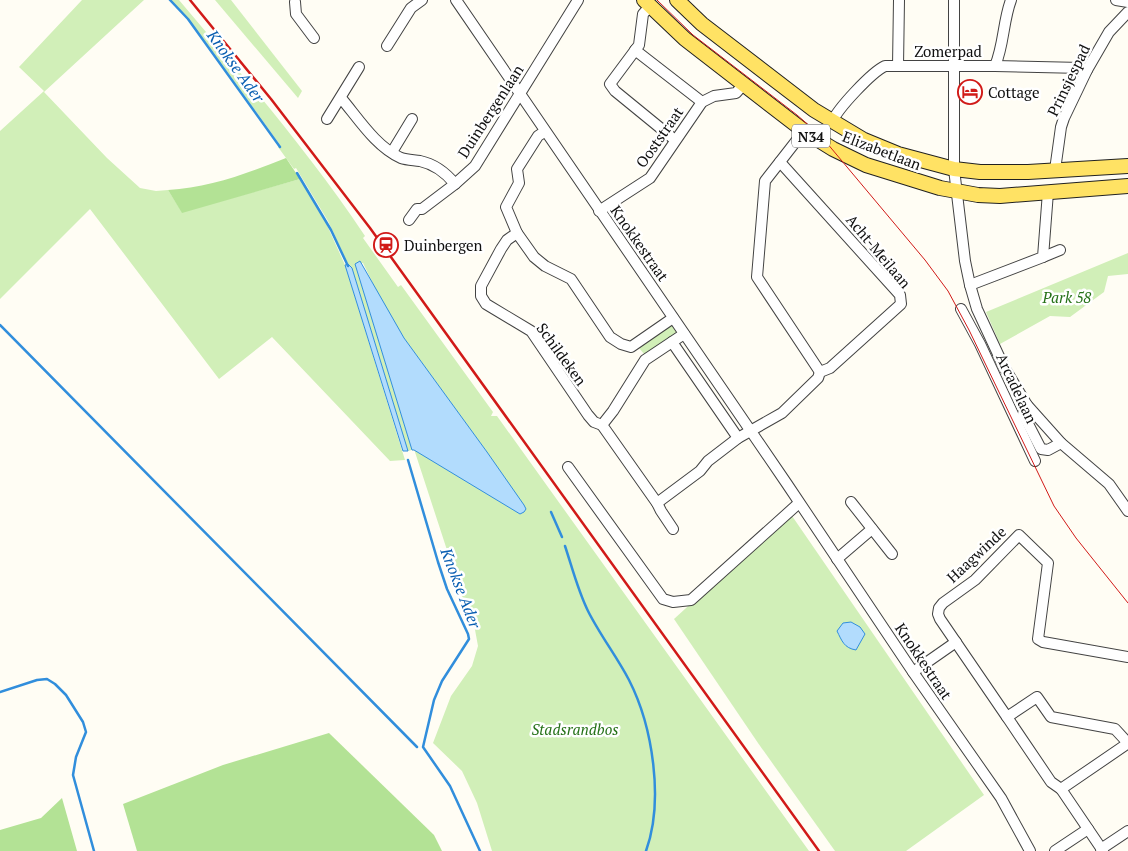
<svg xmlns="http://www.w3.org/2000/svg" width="1128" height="851" font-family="'PT Serif',serif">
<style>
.green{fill:#d1efb8}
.forest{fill:#b3e295}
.water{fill:#b2dcfd;stroke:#318edc}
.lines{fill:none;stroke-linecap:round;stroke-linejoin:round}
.stream{stroke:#318edc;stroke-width:2.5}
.minor-casing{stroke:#434343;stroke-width:12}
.major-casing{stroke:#212121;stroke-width:16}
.minor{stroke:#fff;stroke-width:10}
.major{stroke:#ffe264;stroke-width:14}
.tram{stroke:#d11a18;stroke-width:1}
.rail{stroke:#d11a18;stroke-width:2.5}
.labels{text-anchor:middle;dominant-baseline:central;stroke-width:5;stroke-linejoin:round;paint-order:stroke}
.shield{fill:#fff;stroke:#585858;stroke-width:1}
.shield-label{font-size:14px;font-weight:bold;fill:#101010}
.street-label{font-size:15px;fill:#101010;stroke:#fff}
.poi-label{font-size:15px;fill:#101010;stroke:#fff;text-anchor:start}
.park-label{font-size:15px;font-style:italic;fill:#257118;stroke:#fff}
.water-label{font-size:16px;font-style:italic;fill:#0a5fb2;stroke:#fff}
</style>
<rect width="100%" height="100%" fill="#fffdf4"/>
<g class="green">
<polygon points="82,0 144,0 44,92 107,158 140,188 156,191 168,190 182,212 300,179 326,223 345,265 405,460 390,461 272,337 219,379 90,209 0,299 0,131 44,91 19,67"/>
<path d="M171,0H179C243,76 310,153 365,236L363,238L398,287L401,285L493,412L491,416H497L809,851H492L477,803L462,771L433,743L451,696L472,666L478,646L473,619L462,596L414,449L520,514L526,509L487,452L404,338L378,294L363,263L355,264L412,450L408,451L352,268L348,264L328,221L296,168L294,169L278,147L280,145L203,38Z"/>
<polygon points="215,0 231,0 302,91 298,98"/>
<polygon points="1128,253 1128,274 1108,276 1104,292 1070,317 1050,316 1000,344 986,312"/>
<polygon points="669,324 672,325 677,333 645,355 639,348"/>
<polygon points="790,513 984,795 906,851 835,851 758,743 674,619"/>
</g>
<g class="forest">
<path d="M286,158L300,179L182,213L168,190C209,188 248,173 286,158Z"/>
<polygon points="329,733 434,835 442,851 137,851 123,804 223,765"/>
<polygon points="62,798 77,851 0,851 0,830 41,818"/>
</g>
<g class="water">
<polygon points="360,261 404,338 487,452 524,505 526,509 524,512 520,514 414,450 412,450 355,264"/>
<polygon points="348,264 352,268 408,451 403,451 345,265"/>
<path d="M851,622L860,627L865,634L856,650C844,648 842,641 837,631L843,623Z"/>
</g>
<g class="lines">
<g class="stream">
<polyline points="170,0 188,19 280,147"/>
<polyline points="297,173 331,230 348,266"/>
<polyline points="0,325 417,747"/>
<polyline points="408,460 438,562 447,589 468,634 469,639 442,681 434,700 423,747 450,786 480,851"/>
<polyline points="551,512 562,537"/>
<path d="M565,546C572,567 578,591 588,611C600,635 617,657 629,680C653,727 664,801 646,851"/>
<polyline points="0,692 37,680 47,679 55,684 66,695 83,722 86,732 76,757 73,775 94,851"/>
</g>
<defs>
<g id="minor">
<polyline points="456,0 787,484 913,672 1001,798 1030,851"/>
<polyline points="954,0 954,169 965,261 970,285 977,309 1004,367 1027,405 1061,443 1109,484 1128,511"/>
<polyline points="1116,0 1128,2"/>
<polyline points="295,2 296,14 314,38"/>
<polyline points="650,6 643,14 639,45 610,84 615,91 675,140"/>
<polyline points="387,46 411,8 422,0"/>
<polyline points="635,50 702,102"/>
<polyline points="898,66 899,0"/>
<path d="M995,66C1004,45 1003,21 1011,0"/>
<path d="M341,98C358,118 376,147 401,158C407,160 414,160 420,161C434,164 446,173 455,184"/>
<polyline points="327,119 359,67"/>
<path d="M832,122C838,108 872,72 885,66H995L1082,68L1087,70"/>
<polyline points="804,131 765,181 757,277 820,372"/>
<polyline points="544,132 538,136 517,169 519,183 506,207 517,233 507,240 501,249 481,286 481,296 486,304 531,331 588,415 594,422 602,425"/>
<polyline points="392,152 412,119"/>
<polyline points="1055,170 1061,127 1064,118 1087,70 1109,32 1128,12"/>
<polyline points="599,211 650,178 702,102 714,96 736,93 743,85"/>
<polyline points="409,220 417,209 422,209 455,184 475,166 578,0"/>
<polyline points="517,233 534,257 545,266 571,279 610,337 621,344 631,347 673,318"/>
<polyline points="1043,257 1060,250"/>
<polyline points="970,285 1043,257 1048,192"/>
<polyline points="961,309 980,344 1035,461"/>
<polyline points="672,342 738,438"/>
<polyline points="1027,405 1025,407 1023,414 1041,449 1048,450 1061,443"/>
<polyline points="568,467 663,599 673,602 691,600 799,503"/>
<polyline points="851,502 892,554"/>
<polyline points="657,503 700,471 708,461 738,438 782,413 818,378 820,372 830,368 901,304 900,295 780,162"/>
<polyline points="673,529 661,511 657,503 602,425 613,411 645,360 684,334"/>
<polyline points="837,559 872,529"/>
<polyline points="1128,657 1043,642 1038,639 1048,563 1019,535 975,580 943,603 939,608 938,614 940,619 1007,717 1037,697 1051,717 1115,729 1128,743"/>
<polyline points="913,672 956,642"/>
<polyline points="1007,717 1051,782 1061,789 1127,744"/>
<polyline points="1061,789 1103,851"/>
<polyline points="1101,849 1128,831"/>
<polyline points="1055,851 1088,829"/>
</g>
<g id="major">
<polyline points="644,0 685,39 804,131 833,149 866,165 940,188 978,195 1000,196 1128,186"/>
<polyline points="677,0 702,24 814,110 864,140 898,154 954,169 980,172 1028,172 1128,166"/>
</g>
</defs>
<use href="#minor" class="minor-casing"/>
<use href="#major" class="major-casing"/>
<use href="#minor" class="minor"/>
<use href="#major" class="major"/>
<polyline class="tram" points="657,0 693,35 797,115 821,136 925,260 948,291 969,330 1054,506 1076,538 1128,603"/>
<polyline class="rail" points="190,0 271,99 370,228 819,851"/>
</g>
<defs>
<symbol id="hotel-ring" viewBox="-11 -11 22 22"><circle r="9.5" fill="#fff" stroke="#d11a18" stroke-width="1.5"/><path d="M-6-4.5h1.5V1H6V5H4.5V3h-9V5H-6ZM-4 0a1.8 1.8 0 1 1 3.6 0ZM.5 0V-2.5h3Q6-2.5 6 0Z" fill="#d11a18"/></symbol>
<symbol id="station-ring" viewBox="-11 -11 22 22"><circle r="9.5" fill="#fff" stroke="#d11a18" stroke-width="1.5"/><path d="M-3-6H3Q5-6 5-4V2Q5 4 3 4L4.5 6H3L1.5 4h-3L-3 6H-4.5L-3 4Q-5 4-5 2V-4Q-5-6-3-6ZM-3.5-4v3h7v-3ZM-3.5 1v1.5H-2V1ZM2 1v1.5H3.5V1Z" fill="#d11a18"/></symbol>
</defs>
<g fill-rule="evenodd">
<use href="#hotel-ring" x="956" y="78" width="28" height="28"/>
<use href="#station-ring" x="372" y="231" width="28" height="28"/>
</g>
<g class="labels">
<rect class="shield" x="792" y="124.5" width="38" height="23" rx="4"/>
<g class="shield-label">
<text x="811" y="136">N34</text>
</g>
<g class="street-label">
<text x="948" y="51">Zomerpad</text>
<text transform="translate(1068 80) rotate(-64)">Prinsjespad</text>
<text transform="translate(490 111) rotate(-57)">Duinbergenlaan</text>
<text transform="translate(659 137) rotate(-55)">Ooststraat</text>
<text transform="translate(882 150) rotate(21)">Elizabetlaan</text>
<text transform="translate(640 243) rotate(55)">Knokkestraat</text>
<text transform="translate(879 251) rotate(50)">Acht-Meilaan</text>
<text transform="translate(562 354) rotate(54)">Schildeken</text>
<text transform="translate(1017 388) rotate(65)">Arcadelaan</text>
<text transform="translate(976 554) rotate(-43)">Haagwinde</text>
<text transform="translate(924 661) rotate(56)">Knokkestraat</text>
</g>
<g class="poi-label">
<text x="988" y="92">Cottage</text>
<text x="404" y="245">Duinbergen</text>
</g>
<g class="park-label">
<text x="1067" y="297">Park 58</text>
<text x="575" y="729">Stadsrandbos</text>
</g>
<g class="water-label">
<text transform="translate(236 66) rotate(54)">Knokse Ader</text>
<text transform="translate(461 588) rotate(69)">Knokse Ader</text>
</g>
</g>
</svg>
